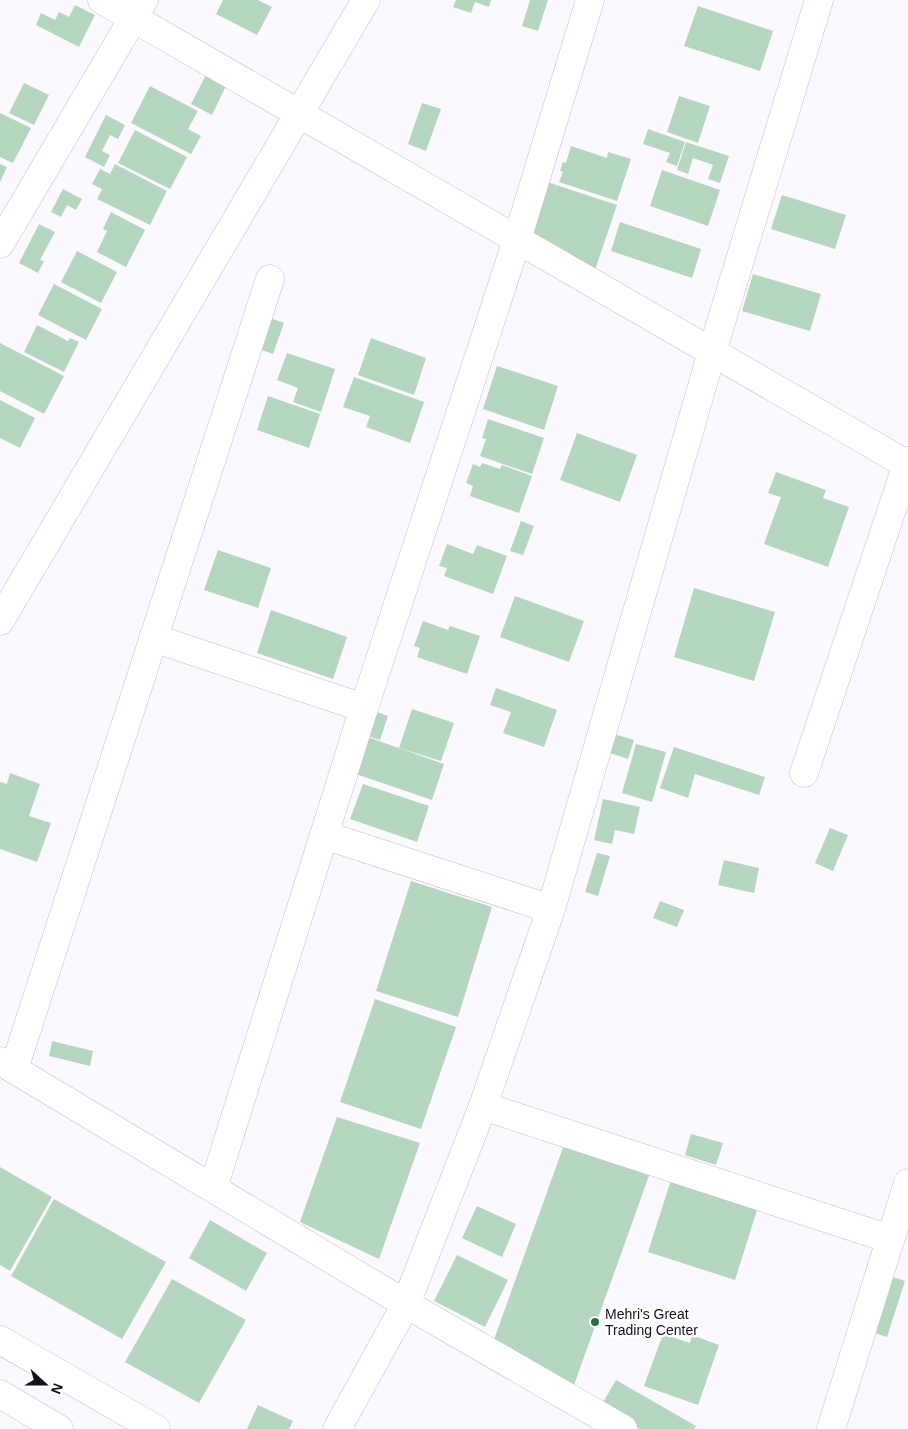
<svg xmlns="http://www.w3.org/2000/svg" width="908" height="1429" font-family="Helvetica,sans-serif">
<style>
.building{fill:#b5d7bf}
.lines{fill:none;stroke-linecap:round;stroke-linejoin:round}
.minor-casing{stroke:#cab9d9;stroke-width:29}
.highway-casing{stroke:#cab9d9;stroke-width:29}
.minor{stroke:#fff;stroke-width:28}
.highway{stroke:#fff;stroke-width:28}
.poi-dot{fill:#217345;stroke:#fff;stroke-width:2}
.labels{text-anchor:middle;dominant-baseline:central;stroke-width:5;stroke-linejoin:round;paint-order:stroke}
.poi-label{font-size:14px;fill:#17101c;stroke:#fff;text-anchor:start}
</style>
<rect width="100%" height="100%" fill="#fbf8ff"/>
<g class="building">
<polygon points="223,0 258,0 272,7 257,35 216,14"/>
<polygon points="456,0 491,0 489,7 475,2 471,13 453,7"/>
<polygon points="530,0 548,0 538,31 522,26"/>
<polygon points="75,5 95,15 79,47 36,25 41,13 55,20 59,12 69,17"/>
<polygon points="698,6 773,31 760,71 684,46"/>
<polygon points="206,75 226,86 212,115 191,104"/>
<polygon points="24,83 49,95 34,125 9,113"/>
<polygon points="150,86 198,111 188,129 201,136 191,154 131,123"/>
<polygon points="679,96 710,106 698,143 667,132"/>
<polygon points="422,103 441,109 426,151 408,144"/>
<polygon points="0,113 31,128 13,163 0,157"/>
<polygon points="106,115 125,125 118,139 110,135 102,151 110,155 104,167 85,157"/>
<polygon points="648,129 685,142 677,166 666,162 670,153 643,144"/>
<polygon points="135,130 187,157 170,189 118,163"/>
<polygon points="686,142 729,156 720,183 708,179 713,165 693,158 688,174 677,170"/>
<polygon points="571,146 607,158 608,152 631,159 617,201 559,182 563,172 560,171 563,162 566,163"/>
<polygon points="0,164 7,167 0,182"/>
<polygon points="115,164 167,191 150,225 97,199 102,189 92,184 100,169 110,174"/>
<polygon points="662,170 720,190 708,226 650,206"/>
<polygon points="541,180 617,205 592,279 542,250 529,225"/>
<polygon points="63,189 82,199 76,210 67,205 61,217 51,212"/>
<polygon points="782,195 846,215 835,249 771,229"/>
<polygon points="111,212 145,230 126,267 97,252 107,231 103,229"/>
<polygon points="620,222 701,249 692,278 611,251"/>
<polygon points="39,224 55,232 40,260 44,261 38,273 19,263"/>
<polygon points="77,251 117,272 101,303 61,282"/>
<polygon points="753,274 821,294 810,331 742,311"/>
<polygon points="54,284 102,309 86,340 38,315"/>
<polygon points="264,316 284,323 273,354 253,347"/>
<polygon points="37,325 68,341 70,338 79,342 64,372 24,352"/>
<polygon points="371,338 426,358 414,395 358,375"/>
<polygon points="0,343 64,376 44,414 0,391"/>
<polygon points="287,353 335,369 321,412 293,402 298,388 277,380"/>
<polygon points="497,366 558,386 544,430 483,409"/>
<polygon points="354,377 424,402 410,443 366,427 370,416 343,407"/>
<polygon points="268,396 320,414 309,448 257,430"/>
<polygon points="0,400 35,418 20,448 0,438"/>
<polygon points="488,419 544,438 532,474 480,456 486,439 482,438"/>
<polygon points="577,433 637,455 620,502 560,480"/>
<polygon points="482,463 500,469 502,465 532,476 519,513 470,496 473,486 466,483 473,464 480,467"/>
<polygon points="776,472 826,490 823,498 849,507 828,567 764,544 781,497 768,493"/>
<polygon points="521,521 534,526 523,555 510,551"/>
<polygon points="447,544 473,554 477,545 507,556 493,594 444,576 447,568 439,566"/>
<polygon points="218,550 271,568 258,608 204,590"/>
<polygon points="694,588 775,612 754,681 674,657"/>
<polygon points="515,596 584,621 569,662 500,637"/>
<polygon points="271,610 347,637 333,679 257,653"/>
<polygon points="423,621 448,630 450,626 480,636 467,674 417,657 420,648 414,646"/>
<polygon points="496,688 557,710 544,747 503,733 511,712 490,705"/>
<polygon points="412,709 454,723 441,761 399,748"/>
<polygon points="371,710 388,716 380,740 362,734"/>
<polygon points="614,734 634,740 628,759 607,752"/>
<polygon points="362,735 444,764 432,800 350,772"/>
<polygon points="636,744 666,752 652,802 622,793"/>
<polygon points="674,747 765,777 759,795 695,774 688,798 660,788"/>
<polygon points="10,773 40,784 29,816 51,823 37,862 0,849 0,782 7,784"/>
<polygon points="363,784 429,806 417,842 350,819"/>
<polygon points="603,799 640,807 634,834 615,830 612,844 594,840"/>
<polygon points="830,828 848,835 833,871 815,863"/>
<polygon points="597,853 610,856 598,896 585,892"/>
<polygon points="724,860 759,868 754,893 718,885"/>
<polygon points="411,881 492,907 458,1017 376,991"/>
<polygon points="660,901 684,910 677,927 653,918"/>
<polygon points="375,999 456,1027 421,1129 340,1102"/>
<polygon points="52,1041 93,1051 90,1066 49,1056"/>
<polygon points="337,1117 420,1143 379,1259 300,1222"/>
<polygon points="691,1134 723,1143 716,1165 685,1155"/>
<polygon points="565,1142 650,1173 574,1385 492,1345"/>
<polygon points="0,1167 52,1197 10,1271 0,1265"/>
<polygon points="671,1180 758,1207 735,1280 648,1252"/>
<polygon points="54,1199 166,1262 122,1339 11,1276"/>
<polygon points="477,1206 516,1224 502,1257 462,1238"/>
<polygon points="210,1220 267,1253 246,1291 189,1258"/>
<polygon points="457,1255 508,1280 485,1327 434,1301"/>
<polygon points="884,1274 905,1281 887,1337 865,1330"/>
<polygon points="172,1279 246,1320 199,1403 125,1362"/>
<polygon points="663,1334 690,1343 692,1335 719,1345 698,1405 644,1386"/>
<polygon points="616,1380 696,1426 694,1429 640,1429 601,1406"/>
<polygon points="258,1405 293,1421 289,1429 247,1429"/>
</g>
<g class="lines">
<defs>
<g id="minor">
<polyline points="102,0 908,465"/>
<polyline points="0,244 144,0"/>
<polyline points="0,621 366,0"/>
<polyline points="153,638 364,708"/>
<polyline points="804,773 908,461"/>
<polyline points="324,835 551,909"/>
<polyline points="0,1061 406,1304 623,1429"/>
<polyline points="14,1069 270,279"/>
<polyline points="483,1106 890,1239"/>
<polyline points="213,1188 364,708 517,240 590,0"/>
<polyline points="0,1340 156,1429"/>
<polyline points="337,1429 406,1304 483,1106 551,909 712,352 819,0"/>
<polyline points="831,1429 908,1183"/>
</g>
<polyline id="highway" points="0,1394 59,1429"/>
</defs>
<use href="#minor" class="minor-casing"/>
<use href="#highway" class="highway-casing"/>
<use href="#minor" class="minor"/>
<use href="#highway" class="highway"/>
</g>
<circle class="poi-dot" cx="595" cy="1322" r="5"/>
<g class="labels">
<g class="poi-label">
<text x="605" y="1314">Mehri's Great<tspan x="605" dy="16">Trading Center</tspan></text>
</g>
</g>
<g transform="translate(45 1384) rotate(111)" stroke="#ffffff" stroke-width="4" paint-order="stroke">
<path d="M0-4L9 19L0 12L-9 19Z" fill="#17101c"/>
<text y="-8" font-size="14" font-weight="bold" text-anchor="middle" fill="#17101c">N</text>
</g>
</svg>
